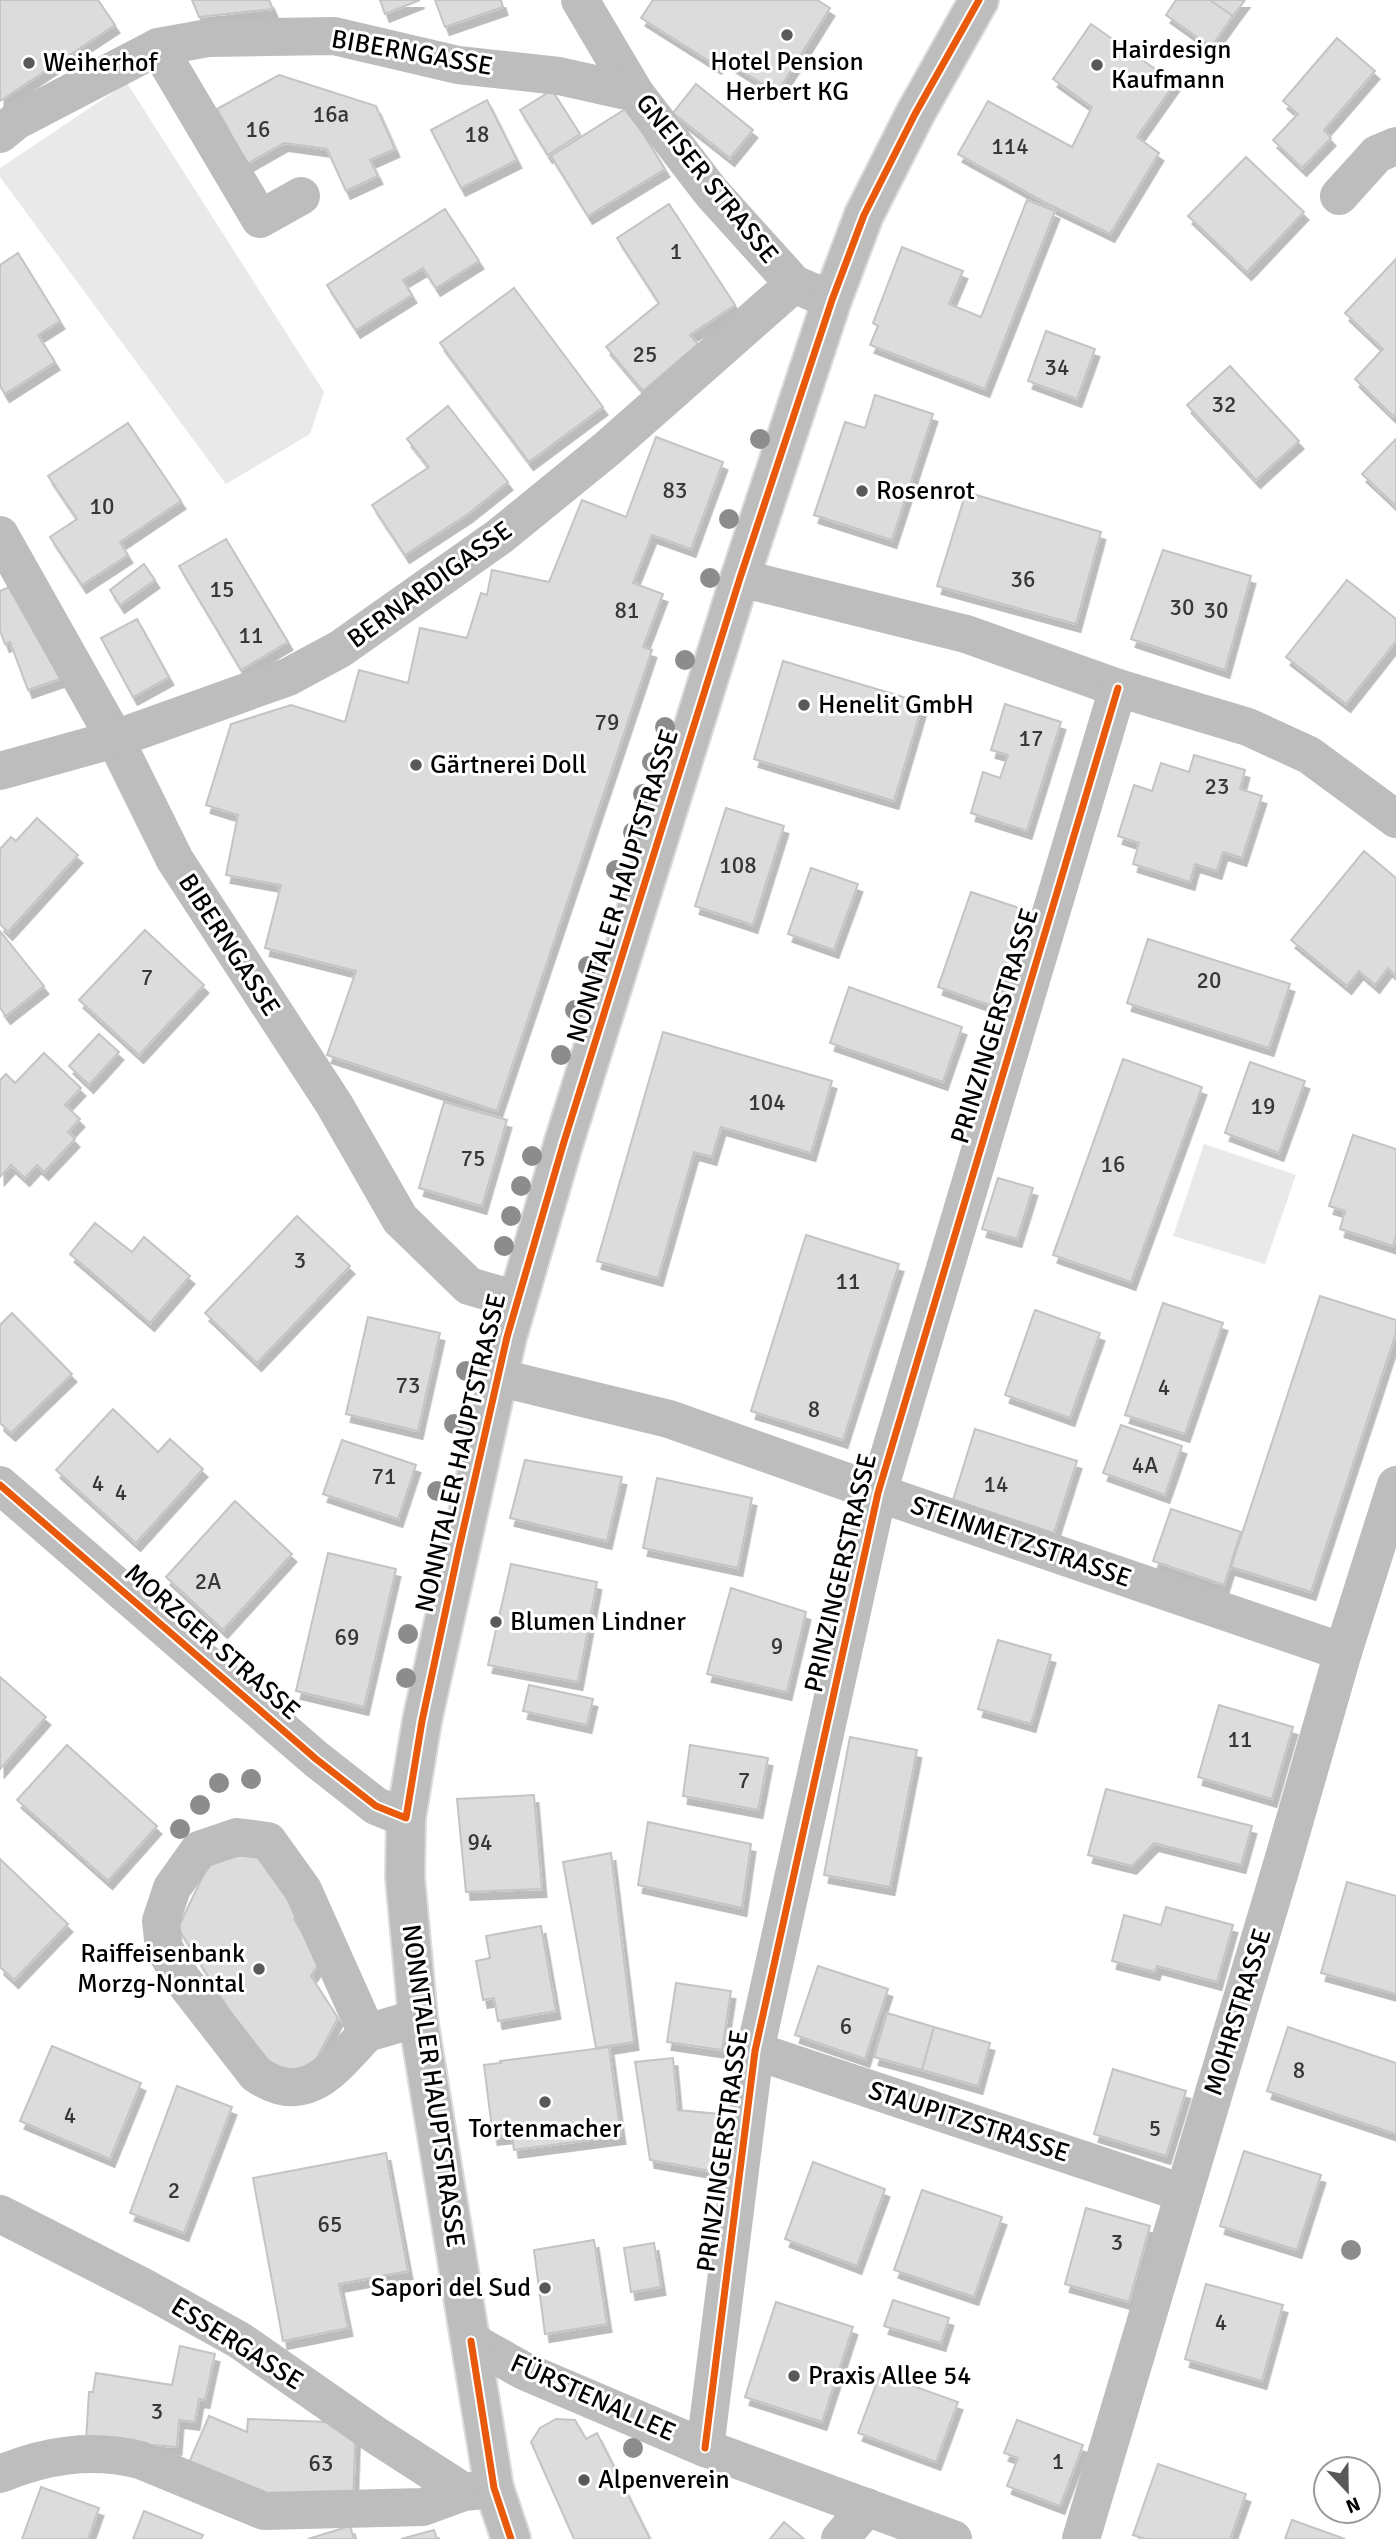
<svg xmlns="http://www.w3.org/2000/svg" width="1396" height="2539" font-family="Signika,sans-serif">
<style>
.green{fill:#e9e9e9}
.building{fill:#dcdcdc;stroke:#c4c4c4;stroke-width:2;filter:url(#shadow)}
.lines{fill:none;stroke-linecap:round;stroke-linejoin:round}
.major-casing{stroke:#dbdbdb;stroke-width:42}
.minor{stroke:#bdbdbd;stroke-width:38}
.major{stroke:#bdbdbd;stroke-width:38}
.cycleway-casing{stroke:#fff;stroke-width:11}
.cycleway{stroke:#e8590c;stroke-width:7}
.tree{fill:#8c8c8c}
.poi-dot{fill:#595959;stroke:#fff;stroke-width:2.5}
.labels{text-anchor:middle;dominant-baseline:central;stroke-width:6;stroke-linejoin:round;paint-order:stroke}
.number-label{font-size:23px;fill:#373737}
.poi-label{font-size:26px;fill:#000;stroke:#fff;text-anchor:start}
.street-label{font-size:26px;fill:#000;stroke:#fff}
</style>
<defs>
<filter id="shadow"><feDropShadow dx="4.5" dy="8" stdDeviation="0" flood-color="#0004"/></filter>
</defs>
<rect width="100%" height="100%" fill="#fff"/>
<g class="green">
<polygon points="127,83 324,392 310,434 226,484 0,177 0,168"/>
<polygon points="1204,1144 1296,1175 1265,1264 1173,1236"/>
</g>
<g class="building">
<polygon points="0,0 98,0 115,25 0,101"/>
<polygon points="192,0 269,0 273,9 199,17"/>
<polygon points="380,0 420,0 385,14"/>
<polygon points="435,0 501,0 503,7 445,27"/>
<polygon points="653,0 817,0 830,8 777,93 721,58 717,66 641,18"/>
<polygon points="1176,0 1210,0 1233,16 1211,47 1166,15"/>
<polygon points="1210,0 1245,0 1233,16"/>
<polygon points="1091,24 1175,83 1137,137 1159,153 1110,234 1046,203 958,154 988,101 1072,147 1092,107 1053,79"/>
<polygon points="1337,38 1375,71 1324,130 1331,138 1302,168 1273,140 1298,114 1283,101"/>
<polygon points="279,75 376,106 395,149 370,160 378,176 346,191 327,149 284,143 247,164 217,109"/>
<polygon points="696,84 753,130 730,158 673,113"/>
<polygon points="552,90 580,134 548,155 520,110"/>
<polygon points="487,100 517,160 461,188 431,130"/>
<polygon points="627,108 665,169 588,216 551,156"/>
<polygon points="1246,157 1304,212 1247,272 1188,216"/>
<polygon points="1027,200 1055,211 985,389 870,345 878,326 873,323 902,247 963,271 949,304 981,317"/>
<polygon points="669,204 735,305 690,335 698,344 643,391 606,347 659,303 617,238"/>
<polygon points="445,209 479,261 436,288 423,268 403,280 412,295 356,330 327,285"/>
<polygon points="18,253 60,321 38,335 55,362 5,394 0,386 0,265"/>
<polygon points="1396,259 1396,413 1393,416 1355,379 1383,349 1345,313"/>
<polygon points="514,288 603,407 529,462 440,343"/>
<polygon points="1046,331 1095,349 1077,399 1028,381"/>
<polygon points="1230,366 1299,441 1256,480 1187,405"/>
<polygon points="875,395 933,414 892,540 814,515 845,422 865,428"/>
<polygon points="448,406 508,482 468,514 405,555 372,505 429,467 407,439"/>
<polygon points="128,423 181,501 120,542 128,555 82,585 50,537 77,519 48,476"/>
<polygon points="656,437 723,462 691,549 652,535 633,583 663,594 643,647 652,650 497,1111 327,1055 356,971 265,948 281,885 226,875 238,815 206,805 231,724 291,705 345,722 359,670 408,683 420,628 467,638 481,593 487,595 492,570 549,582 582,500 626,517"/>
<polygon points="1396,439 1396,506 1362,474"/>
<polygon points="966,492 1101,532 1076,624 937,586"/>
<polygon points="226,539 288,642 241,670 179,566"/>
<polygon points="1163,550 1251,576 1225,670 1131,639"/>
<polygon points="144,564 155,580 120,605 110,590"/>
<polygon points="1347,580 1396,619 1396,641 1346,704 1286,657"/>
<polygon points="12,586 60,679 28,690 10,642 5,644 0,631 0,591"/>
<polygon points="137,619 169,677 133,697 101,638"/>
<polygon points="783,661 923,703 894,801 754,759"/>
<polygon points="1005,704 1061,722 1027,831 971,813 983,772 1000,778 1008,755 991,750"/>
<polygon points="1194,755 1245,770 1240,789 1262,796 1242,858 1223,852 1217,871 1195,864 1190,882 1133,864 1139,843 1118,836 1134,785 1152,791 1161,763 1189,772"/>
<polygon points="726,808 784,826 753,925 695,906"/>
<polygon points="37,818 78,855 8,932 0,924 0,849 11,837 16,841"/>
<polygon points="1364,851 1396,878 1396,976 1388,968 1375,985 1359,971 1347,986 1291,940"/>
<polygon points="811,868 858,884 834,950 788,934"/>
<polygon points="971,892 1028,911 995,1007 938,987"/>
<polygon points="145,930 204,985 139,1055 79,1000"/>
<polygon points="0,931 44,986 6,1016 0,1008"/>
<polygon points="1148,939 1290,984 1269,1048 1127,1003"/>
<polygon points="849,987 962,1027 943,1082 830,1043"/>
<polygon points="663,1032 832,1081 811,1153 721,1127 712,1157 694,1152 658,1278 597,1261"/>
<polygon points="99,1034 119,1052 89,1085 69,1066"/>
<polygon points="44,1053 81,1088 65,1105 80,1119 68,1132 75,1139 44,1172 37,1165 25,1178 11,1165 0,1177 0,1080 6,1074 15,1083"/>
<polygon points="1123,1059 1202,1087 1131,1282 1053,1255"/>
<polygon points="1250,1062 1305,1081 1279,1153 1225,1133"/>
<polygon points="444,1102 507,1120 482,1206 419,1188"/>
<polygon points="1353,1135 1396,1149 1396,1236 1393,1246 1340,1229 1345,1211 1329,1206"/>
<polygon points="998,1178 1033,1188 1017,1239 982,1229"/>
<polygon points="297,1216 350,1266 257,1363 205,1313"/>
<polygon points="95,1223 132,1252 144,1237 190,1276 150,1323 70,1254"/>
<polygon points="806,1235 899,1264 843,1440 751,1411"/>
<polygon points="1320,1296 1396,1320 1396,1333 1311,1592 1231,1567"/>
<polygon points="1163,1303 1223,1323 1185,1434 1125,1415"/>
<polygon points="1035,1310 1100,1333 1070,1418 1005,1395"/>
<polygon points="12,1313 72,1374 11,1433 0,1423 0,1325"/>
<polygon points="368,1317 440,1333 418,1431 346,1414"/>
<polygon points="113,1409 158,1452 170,1439 203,1469 136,1543 56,1470"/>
<polygon points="1121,1425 1182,1446 1165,1495 1103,1473"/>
<polygon points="975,1429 1077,1461 1054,1533 953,1500"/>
<polygon points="342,1440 416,1465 398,1519 323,1494"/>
<polygon points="525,1460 622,1477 607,1541 510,1518"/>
<polygon points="657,1478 752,1498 738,1568 643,1548"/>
<polygon points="235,1501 292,1554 223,1630 166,1577"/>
<polygon points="1171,1509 1241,1532 1224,1585 1153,1561"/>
<polygon points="328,1553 396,1569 364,1707 296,1691"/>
<polygon points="511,1564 597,1582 578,1682 488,1665"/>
<polygon points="731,1588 806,1612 787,1692 707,1674"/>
<polygon points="998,1640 1051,1655 1031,1724 978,1709"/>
<polygon points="0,1677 46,1717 0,1769"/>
<polygon points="529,1685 593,1699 587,1725 523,1711"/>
<polygon points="1219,1705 1293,1727 1272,1799 1198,1777"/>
<polygon points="850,1737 917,1750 890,1887 824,1875"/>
<polygon points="67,1745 157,1826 108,1881 17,1800"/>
<polygon points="690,1745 768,1758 758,1810 683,1796"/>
<polygon points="1106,1789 1252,1826 1241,1865 1154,1843 1132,1866 1088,1855"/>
<polygon points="534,1795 542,1889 466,1892 457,1799"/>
<polygon points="648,1822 751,1844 742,1908 638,1885"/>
<polygon points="267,1853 300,1906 294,1919 320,1962 311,1976 338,2018 310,2071 268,2073 178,1928 211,1859"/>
<polygon points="611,1853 634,2042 596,2048 563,1862"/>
<polygon points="0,1859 68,1924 14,1980 0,1967"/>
<polygon points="1347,1882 1396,1896 1396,1994 1321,1973"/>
<polygon points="1166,1907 1233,1925 1217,1982 1157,1966 1155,1972 1112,1961 1124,1915 1161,1925"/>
<polygon points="541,1926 556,2011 498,2021 494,1998 483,2000 476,1961 490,1958 486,1936"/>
<polygon points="818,1966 888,1989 865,2059 795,2035"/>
<polygon points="676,1983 731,1991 722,2050 667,2042"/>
<polygon points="887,2013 934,2027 922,2070 874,2057"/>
<polygon points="934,2027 990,2043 978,2086 922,2070"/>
<polygon points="1288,2027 1396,2063 1396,2134 1267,2091"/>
<polygon points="52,2046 141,2083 110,2159 20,2121"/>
<polygon points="609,2047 621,2136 514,2150 512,2135 493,2137 484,2065 501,2063 500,2061"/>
<polygon points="673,2058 678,2110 719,2114 711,2171 650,2160 635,2062"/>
<polygon points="1113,2069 1186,2091 1166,2156 1094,2134"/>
<polygon points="177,2086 232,2107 184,2233 130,2213"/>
<polygon points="1244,2151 1321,2175 1297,2250 1220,2226"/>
<polygon points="386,2153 408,2271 339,2284 348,2328 283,2341 253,2178"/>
<polygon points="813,2162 885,2189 857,2266 785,2239"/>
<polygon points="922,2190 1002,2217 974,2297 894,2270"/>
<polygon points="1086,2208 1150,2226 1129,2302 1065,2284"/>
<polygon points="594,2240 607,2324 545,2334 534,2250"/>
<polygon points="654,2243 661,2287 631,2292 624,2248"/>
<polygon points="1206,2284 1283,2305 1262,2381 1185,2359"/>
<polygon points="893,2300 949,2318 941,2343 884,2326"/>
<polygon points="776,2302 853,2327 822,2422 745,2397"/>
<polygon points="180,2346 215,2354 205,2400 199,2399 195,2422 179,2420 177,2447 86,2440 89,2392 93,2392 96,2373 172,2385"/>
<polygon points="880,2374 958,2402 936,2462 858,2433"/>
<polygon points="209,2416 247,2432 248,2419 356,2423 353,2502 245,2498 185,2472"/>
<polygon points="556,2419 575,2420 586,2439 597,2433 650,2539 574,2539 531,2442 540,2428"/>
<polygon points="1017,2420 1083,2445 1060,2506 1007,2486 1018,2458 1004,2453"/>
<polygon points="1158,2464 1246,2494 1230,2539 1145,2539 1133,2535"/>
<polygon points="41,2487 99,2508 88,2539 22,2539"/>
<polygon points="144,2511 203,2535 201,2539 133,2539"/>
<polygon points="1292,2520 1345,2539 1285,2539"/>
<polygon points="784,2522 804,2539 770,2539"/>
<polygon points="350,2526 354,2539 308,2539"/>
<polygon points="434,2530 437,2539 401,2539"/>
</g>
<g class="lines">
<defs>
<polyline id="major" points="511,2539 494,2488 418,2018 405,1877 406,1818 422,1721 507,1337 563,1145 740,578 832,300 864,215 915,114 979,0"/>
</defs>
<use href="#major" class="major-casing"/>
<g class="minor">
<polyline points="580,0 635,93 711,192 794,284 817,294"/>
<polyline points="158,47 260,219 301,196"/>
<polyline points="0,134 16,121 158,47 208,38 334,36 458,65 559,76 635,93"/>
<polyline points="1339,196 1377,154 1396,146"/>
<polyline points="0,535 115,739 175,860 334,1104 400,1219 469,1286 517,1300"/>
<polyline points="740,578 966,634 1118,688 1248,727 1309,755 1396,819"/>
<polyline points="0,771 115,739 288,677 340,649 500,536 608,448 794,284"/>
<polyline points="497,1377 669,1419 878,1493 1343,1652"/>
<polyline points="0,1485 316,1759 376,1806 406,1818"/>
<path d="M367,2033C334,2067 307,2109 256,2074L182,1979L164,1948L161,1921L172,1888L199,1850L237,1837L268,1841L303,1890L367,2033L418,2018"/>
<polyline points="755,2051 1183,2193"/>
<polyline points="0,2214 147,2289 239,2340 377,2436 464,2492"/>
<polyline points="471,2341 524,2371 705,2448 953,2539"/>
<polyline points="705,2448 755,2051 878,1493 1118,688"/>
<path d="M0,2474C46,2455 91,2448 140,2460L264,2511L423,2507L464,2492L482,2490"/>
<polyline points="840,2539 867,2507"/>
<polyline points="1081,2539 1283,1861 1343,1652 1396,1485"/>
</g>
<use href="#major" class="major"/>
<defs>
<g id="cycleway">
<polyline points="0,1485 316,1759 376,1806 406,1818 422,1721 459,1548 507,1337 563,1145 740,578 832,300 864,215 915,114 979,0"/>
<polyline points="471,2341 494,2488 511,2539"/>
<polyline points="705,2448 755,2051 878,1493 1118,688"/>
</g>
</defs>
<use href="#cycleway" class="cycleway-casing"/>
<use href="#cycleway" class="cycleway"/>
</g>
<g class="tree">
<circle cx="760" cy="439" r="10"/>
<circle cx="729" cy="519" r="10"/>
<circle cx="710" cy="578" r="10"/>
<circle cx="685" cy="660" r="10"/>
<circle cx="665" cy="727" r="10"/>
<circle cx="652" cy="762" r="10"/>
<circle cx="643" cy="794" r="10"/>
<circle cx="633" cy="832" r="10"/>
<circle cx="616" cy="870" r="10"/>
<circle cx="588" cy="966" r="10"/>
<circle cx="575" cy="1010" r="10"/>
<circle cx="561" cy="1055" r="10"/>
<circle cx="532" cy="1156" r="10"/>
<circle cx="521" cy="1186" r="10"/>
<circle cx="511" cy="1216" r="10"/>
<circle cx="504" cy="1246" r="10"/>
<circle cx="466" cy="1371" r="10"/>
<circle cx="454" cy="1424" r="10"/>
<circle cx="437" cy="1491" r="10"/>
<circle cx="408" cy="1634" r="10"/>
<circle cx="406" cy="1678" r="10"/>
<circle cx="251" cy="1779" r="10"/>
<circle cx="219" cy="1783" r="10"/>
<circle cx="200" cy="1805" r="10"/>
<circle cx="180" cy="1829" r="10"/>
<circle cx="1351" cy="2250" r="10"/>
<circle cx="633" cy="2448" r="10"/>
</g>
<g class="poi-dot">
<circle cx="787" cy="35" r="7"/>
<circle cx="29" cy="63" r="7"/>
<circle cx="1097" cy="65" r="7"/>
<circle cx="862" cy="491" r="7"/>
<circle cx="804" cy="705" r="7"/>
<circle cx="416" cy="765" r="7"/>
<circle cx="496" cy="1622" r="7"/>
<circle cx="259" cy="1969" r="7"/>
<circle cx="545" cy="2102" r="7"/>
<circle cx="545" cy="2288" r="7"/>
<circle cx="794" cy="2376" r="7"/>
<circle cx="584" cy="2480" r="7"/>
</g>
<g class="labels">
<g class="number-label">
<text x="331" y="114">16a</text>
<text x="258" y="129">16</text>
<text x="477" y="134">18</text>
<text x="1010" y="146">114</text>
<text x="676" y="251">1</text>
<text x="645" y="354">25</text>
<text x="1057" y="367">34</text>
<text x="1224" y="404">32</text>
<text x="675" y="490">83</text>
<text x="102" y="506">10</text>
<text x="1023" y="579">36</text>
<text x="222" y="589">15</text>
<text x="1182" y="607">30</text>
<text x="627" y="610">81</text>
<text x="1216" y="610">30</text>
<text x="251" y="635">11</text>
<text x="607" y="722">79</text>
<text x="1031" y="738">17</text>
<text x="1217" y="786">23</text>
<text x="738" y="865">108</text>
<text x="147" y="977">7</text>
<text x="1209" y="980">20</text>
<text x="767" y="1102">104</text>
<text x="1263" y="1106">19</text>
<text x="473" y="1158">75</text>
<text x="1113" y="1164">16</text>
<text x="300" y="1260">3</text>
<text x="848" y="1281">11</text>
<text x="408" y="1385">73</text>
<text x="1164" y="1387">4</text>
<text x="814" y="1409">8</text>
<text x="1145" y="1465">4A</text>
<text x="384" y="1476">71</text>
<text x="98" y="1483">4</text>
<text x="996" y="1484">14</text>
<text x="121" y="1492">4</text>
<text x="208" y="1581">2A</text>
<text x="347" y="1637">69</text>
<text x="777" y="1646">9</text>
<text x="1240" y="1739">11</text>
<text x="744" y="1780">7</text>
<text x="480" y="1842">94</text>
<text x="846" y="2026">6</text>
<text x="1299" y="2070">8</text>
<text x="70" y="2115">4</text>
<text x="1155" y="2128">5</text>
<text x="174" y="2190">2</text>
<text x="330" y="2224">65</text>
<text x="1117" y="2242">3</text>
<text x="1221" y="2322">4</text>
<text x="157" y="2411">3</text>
<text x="1058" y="2461">1</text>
<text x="321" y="2463">63</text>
</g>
<g class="poi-label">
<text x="1111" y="50">Hairdesign<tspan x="1111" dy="30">Kaufmann</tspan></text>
<text x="787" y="62" text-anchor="middle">Hotel Pension<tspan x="787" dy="30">Herbert KG</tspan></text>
<text x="43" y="63">Weiherhof</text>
<text x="876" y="491">Rosenrot</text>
<text x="818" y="705">Henelit GmbH</text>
<text x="430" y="765">Gärtnerei Doll</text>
<text x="510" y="1622">Blumen Lindner</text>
<text x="245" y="1954" text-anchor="end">Raiffeisenbank<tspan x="245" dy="30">Morzg-Nonntal</tspan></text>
<text x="545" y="2129" text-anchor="middle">Tortenmacher</text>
<text x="531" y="2288" text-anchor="end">Sapori del Sud</text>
<text x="808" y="2376">Praxis Allee 54</text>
<text x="598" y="2480">Alpenverein</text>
</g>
<g class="street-label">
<text transform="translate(412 53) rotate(10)">BIBERNGASSE</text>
<text transform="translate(707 179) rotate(51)">GNEISER STRASSE</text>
<text transform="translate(430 585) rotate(-36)">BERNARDIGASSE</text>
<text transform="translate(623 886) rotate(-73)">NONNTALER HAUPTSTRASSE</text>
<text transform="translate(229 945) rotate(57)">BIBERNGASSE</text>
<text transform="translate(995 1026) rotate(-73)">PRINZINGERSTRASSE</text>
<text transform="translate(461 1453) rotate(-77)">NONNTALER HAUPTSTRASSE</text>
<text transform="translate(1021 1542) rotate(19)">STEINMETZSTRASSE</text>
<text transform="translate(841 1573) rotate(-77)">PRINZINGERSTRASSE</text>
<text transform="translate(212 1642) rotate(41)">MORZGER STRASSE</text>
<text transform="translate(1238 2012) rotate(-73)">MOHRSTRASSE</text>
<text transform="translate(433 2086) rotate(82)">NONNTALER HAUPTSTRASSE</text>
<text transform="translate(969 2122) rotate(18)">STAUPITZSTRASSE</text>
<text transform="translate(723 2151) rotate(-82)">PRINZINGERSTRASSE</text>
<text transform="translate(237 2344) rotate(32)">ESSERGASSE</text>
<text transform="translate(593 2398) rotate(24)">FÜRSTENALLEE</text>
</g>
</g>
<g transform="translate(1347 2490) rotate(158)"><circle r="33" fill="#ffffff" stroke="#999999" stroke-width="2"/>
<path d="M0-5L12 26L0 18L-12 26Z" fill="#595959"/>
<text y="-10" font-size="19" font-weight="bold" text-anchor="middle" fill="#000000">N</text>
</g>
</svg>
